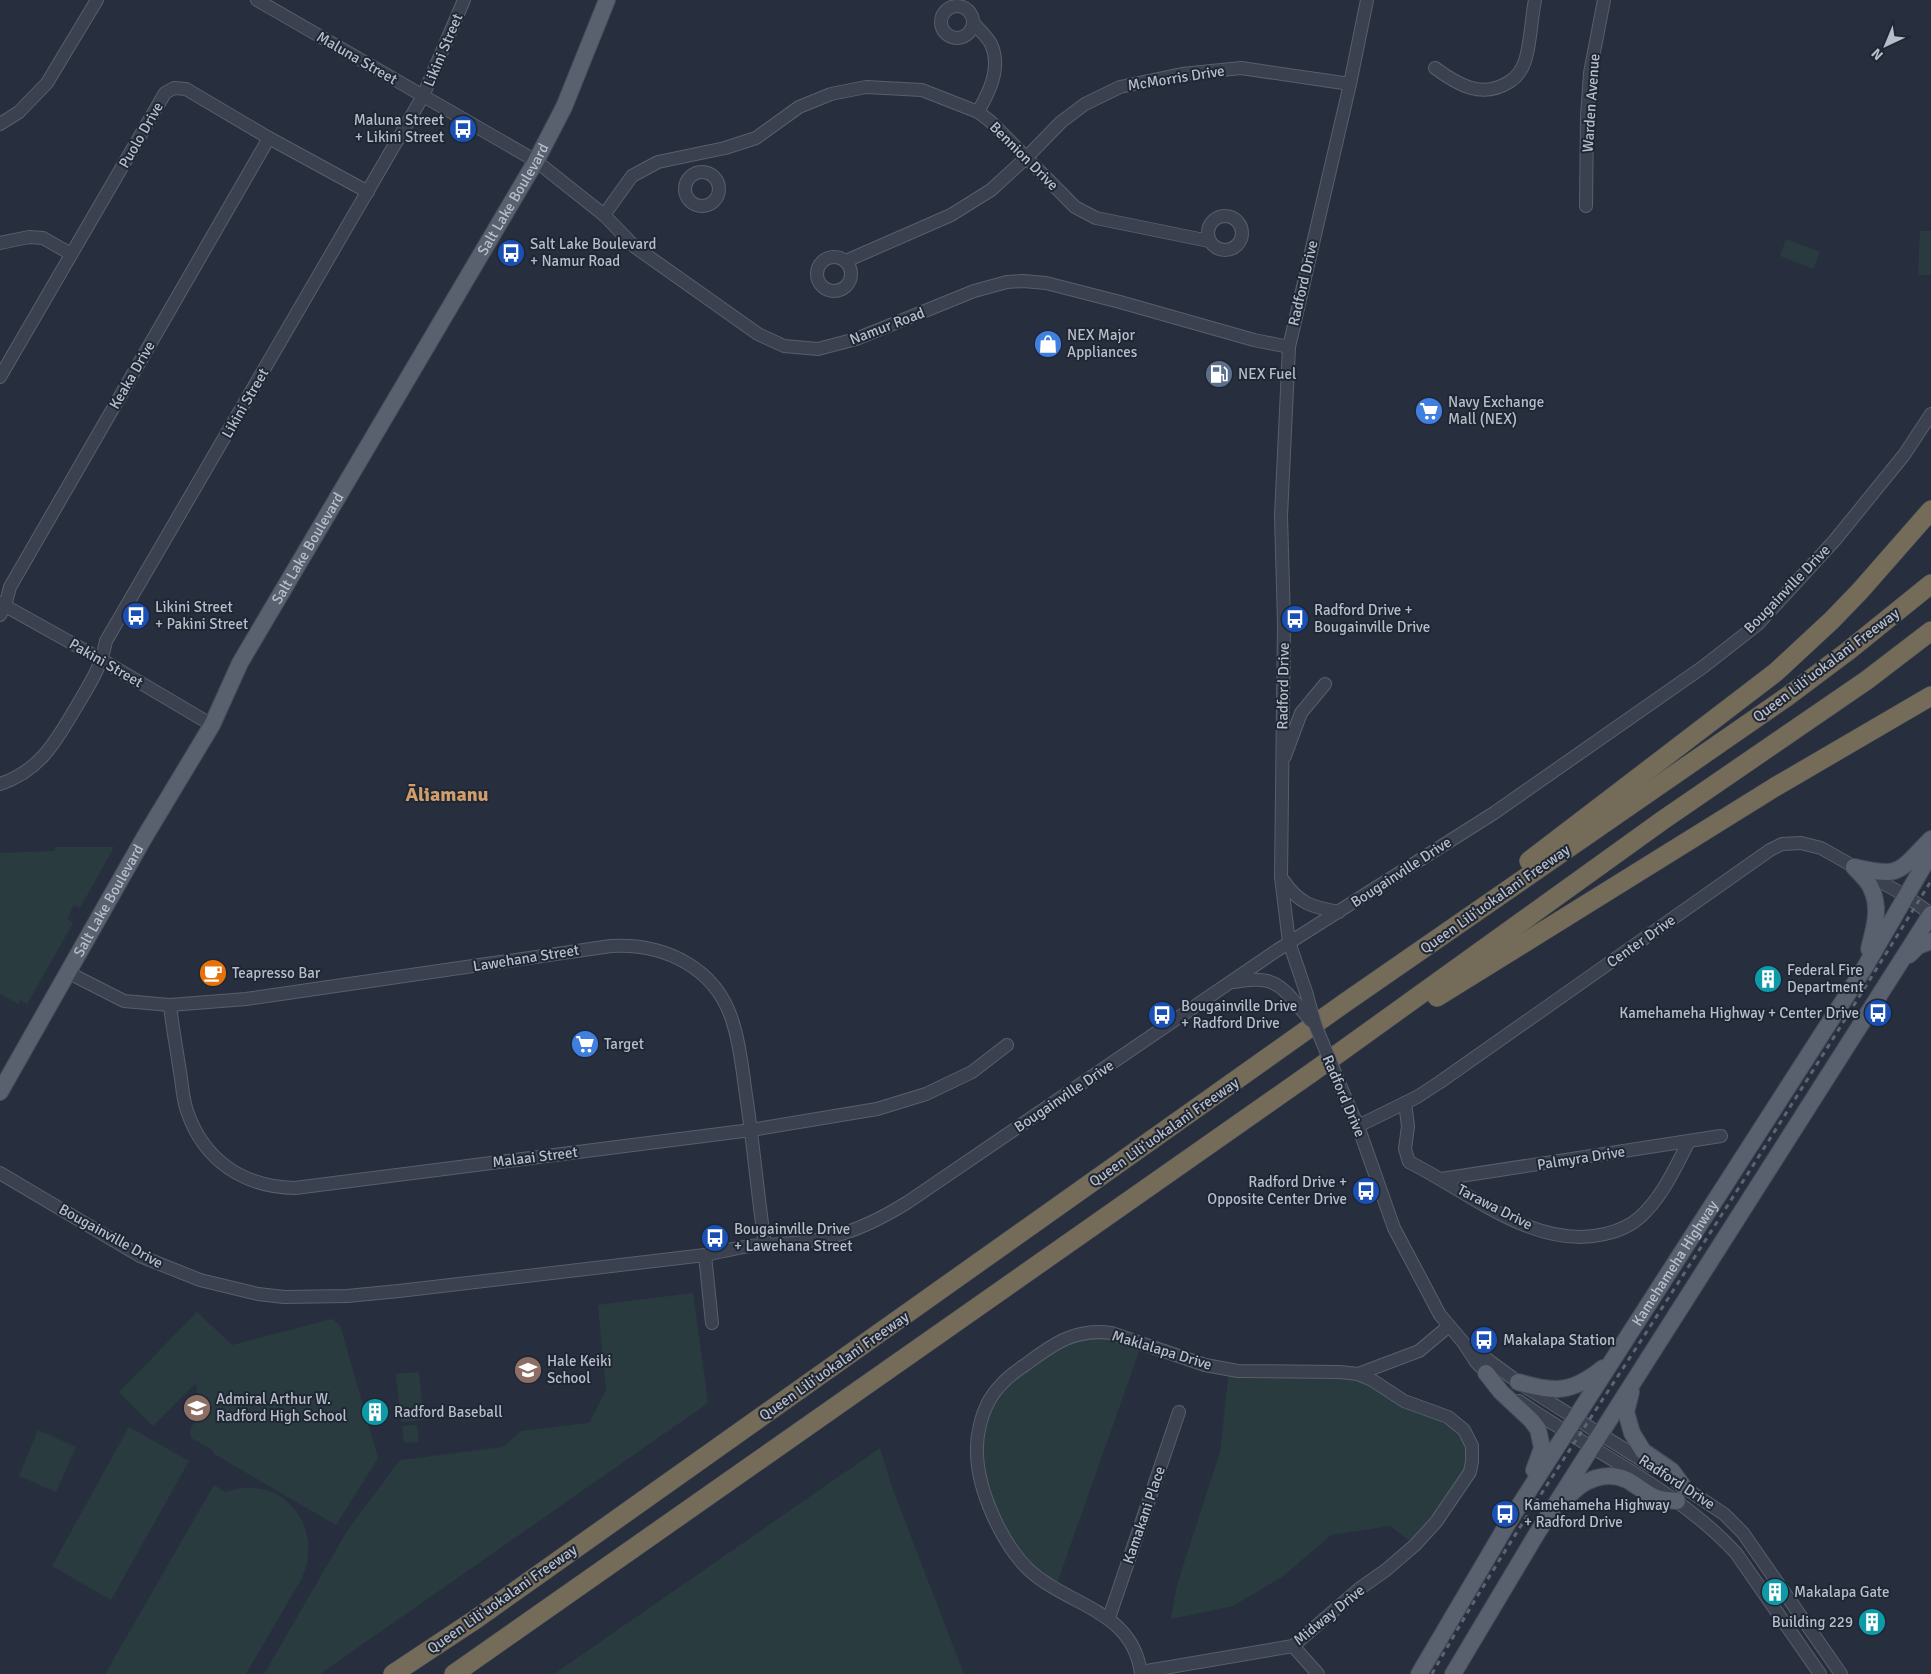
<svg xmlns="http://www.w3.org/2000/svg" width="1931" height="1674" font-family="Signika,sans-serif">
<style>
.green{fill:#293b3f}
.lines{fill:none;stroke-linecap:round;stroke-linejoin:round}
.minor-casing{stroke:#585f6c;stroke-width:14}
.major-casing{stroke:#444a57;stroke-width:18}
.highway-casing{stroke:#454c59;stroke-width:20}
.minor{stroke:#3b414e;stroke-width:12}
.major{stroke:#59606e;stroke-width:16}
.highway{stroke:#746b58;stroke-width:19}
.rail{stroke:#5d6575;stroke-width:3;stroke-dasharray:5 5;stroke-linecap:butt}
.minor-bridge-casing{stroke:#585f6c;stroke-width:14;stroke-linecap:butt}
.minor-bridge{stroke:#3b414e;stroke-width:12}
.labels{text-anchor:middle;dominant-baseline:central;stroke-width:4;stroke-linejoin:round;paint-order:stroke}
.street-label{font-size:15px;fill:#b7bdc9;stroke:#1f2634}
.poi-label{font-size:15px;fill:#b7bdc9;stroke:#1f2634;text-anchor:start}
.district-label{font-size:20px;font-weight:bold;fill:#cf9e6c;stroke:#1f2634}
</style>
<rect width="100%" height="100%" fill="#272f3e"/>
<g class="green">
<polygon points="1920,231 1931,231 1931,275 1918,275"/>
<polygon points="1786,239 1820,252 1813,269 1780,256"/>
<polygon points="56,847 114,847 80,908 74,905 67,919 73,923 27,1004 20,1000 19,1004 0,994 0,853 54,851"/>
<polygon points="693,1293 708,1403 320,1674 264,1674 347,1531 400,1460 503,1447 521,1431 589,1423 606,1390 598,1305"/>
<polygon points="197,1312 232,1345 332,1319 340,1325 378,1458 336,1525 214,1454 211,1449 191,1438 190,1430 200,1412 196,1383 153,1426 119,1392"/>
<polygon points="1075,1334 1142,1343 1055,1589 1041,1580 988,1504 979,1433 999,1386"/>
<polygon points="1229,1370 1340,1372 1454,1421 1472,1461 1415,1545 1390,1526 1331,1535 1282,1577 1233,1606 1171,1619 1177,1585 1220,1452"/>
<polygon points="419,1372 424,1420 401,1422 396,1374"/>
<polygon points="417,1425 419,1442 404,1443 402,1426"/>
<polygon points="129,1427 189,1461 111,1600 52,1566"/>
<polygon points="38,1430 76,1447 56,1492 19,1476"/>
<polygon points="880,1448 893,1490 964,1674 554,1674"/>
<path d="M214,1485L226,1492C282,1472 325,1526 302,1578L246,1674H105Z"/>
</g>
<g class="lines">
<defs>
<g id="minor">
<polyline points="257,0 536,161 604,215 635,247 758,334 784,346 818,349 856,339 974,291 1007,282 1023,281 1046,283 1120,302 1254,340 1289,347"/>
<circle cx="957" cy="22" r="16"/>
<path d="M973,22C978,29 987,36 991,44C1002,68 989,92 978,112"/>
<path d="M1435,68C1458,85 1482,99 1509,82C1517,77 1522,70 1525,61C1531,42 1531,20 1535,0"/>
<polyline points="0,124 19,112 47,83 97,0"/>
<circle cx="702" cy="189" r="17"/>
<polyline points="1586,206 1587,117 1590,73 1604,0"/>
<polyline points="604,215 632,176 658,162 725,148 756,138 799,107 831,94 866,87 922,90 978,112 990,121 1075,207 1096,218 1209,241"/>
<circle cx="1225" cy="233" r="17"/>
<polyline points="0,243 29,237 43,238 71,254"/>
<circle cx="834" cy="274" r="17"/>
<polyline points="846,261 951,215 991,190 1027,157 1061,122 1085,104 1120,87 1182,74 1241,68 1350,84"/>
<polyline points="0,377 165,93 174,88 186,89 269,138 368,192"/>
<polyline points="0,603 102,660 212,725"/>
<polyline points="0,615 5,606 10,587 269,138"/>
<polyline points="1285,756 1301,713 1325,684"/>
<path d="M0,784C42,770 57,739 78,704C91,682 101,667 106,641L423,96L464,0"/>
<path d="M1283,880C1299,904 1312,907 1339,912"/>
<path d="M69,973L124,1001L170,1005L246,999L611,946C665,943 717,968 733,1023C741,1048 743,1076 747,1102C754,1150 758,1198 765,1245"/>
<path d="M1234,982C1261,977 1276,978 1294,1001"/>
<polyline points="1306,992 1289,942 1281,877 1284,623 1281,516 1289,347 1350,84 1367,0"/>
<path d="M170,1005C172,1025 176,1045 179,1066C182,1080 182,1097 187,1111C204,1161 244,1187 295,1188L751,1130L877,1109L926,1094L972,1072L1007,1045"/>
<polyline points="1345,1097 1358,1126 1394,1228 1440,1315 1463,1342 1476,1362 1492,1379"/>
<path d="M1405,1103L1408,1126L1405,1149L1409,1162C1468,1191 1535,1251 1605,1234C1618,1231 1629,1227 1639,1218C1662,1198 1675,1168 1689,1141"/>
<polyline points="1358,1126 1417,1097 1440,1082 1770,850 1782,844 1801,843 1821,848 1906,896 1931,914"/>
<path d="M0,1173L140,1256L200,1280L258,1294L284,1297L347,1296L399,1291L705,1255C720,1252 735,1248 750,1246C777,1244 804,1244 831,1237C859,1230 884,1217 908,1202L1276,951L1494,813L1703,667L1758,624L1835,540L1904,455L1931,414"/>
<polyline points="1441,1179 1721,1136"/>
<polyline points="705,1255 712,1323"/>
<polyline points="1469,1346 1518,1382 1651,1466"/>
<polyline points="1358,1374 1419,1351 1449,1326"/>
<path d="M1519,1401C1590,1451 1676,1488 1736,1553L1820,1674"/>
<polyline points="1676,1482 1724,1514 1743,1533 1841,1674"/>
<polyline points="1109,1618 1179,1412"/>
<polyline points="1293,1646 1318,1674"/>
<path d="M1141,1674C1133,1610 1070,1607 1029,1570C1002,1544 978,1491 977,1454C976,1436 981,1415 990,1399C999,1384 1011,1374 1025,1365C1053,1344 1075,1328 1111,1333L1205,1365L1238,1371L1340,1372L1358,1374L1372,1380L1404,1401L1448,1417L1464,1430L1472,1446V1461L1470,1472L1436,1522L1415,1545L1386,1570L1359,1589L1293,1646L1141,1672"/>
</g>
<g id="major">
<path d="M1854,867C1859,873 1868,880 1871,888C1881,908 1874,929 1869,949"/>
<path d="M1854,867C1902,878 1898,872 1931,839"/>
<polyline points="1909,955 1918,946 1931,941"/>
<path id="s1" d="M0,1092L144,838L212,725L240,663L536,161L564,107L607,0"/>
<polyline points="1486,1373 1501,1392 1531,1420 1538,1429 1542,1448 1534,1470"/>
<path d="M1518,1382C1555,1393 1572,1393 1603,1368"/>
<polyline points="1631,1392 1626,1412 1632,1433 1643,1451 1672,1471 1683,1486"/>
<path d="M1568,1497C1582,1480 1606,1470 1627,1480C1637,1485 1647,1495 1657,1498C1663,1500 1670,1500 1677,1501"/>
<path id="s2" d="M1419,1674L1508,1523L1865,967L1931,853"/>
<polyline points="1453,1674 1536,1535 1931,914"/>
</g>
<g id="highway">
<polyline points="1529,861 1776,672 1832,620 1860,591 1931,510"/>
<polyline points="1437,997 1775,787 1931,696"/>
<polyline points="393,1674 476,1619 1346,1002 1788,696 1848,651 1931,584"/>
<polyline points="454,1674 1314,1071 1663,820 1867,680 1931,631"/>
</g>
</defs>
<use href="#minor" class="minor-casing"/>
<use href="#major" class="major-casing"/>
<use href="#highway" class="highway-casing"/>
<use href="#minor" class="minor"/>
<use href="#major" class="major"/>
<use href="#highway" class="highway"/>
<path class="rail" d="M1432,1674C1497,1558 1570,1450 1642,1339C1740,1187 1836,1035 1931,881"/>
<defs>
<g id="minor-bridge">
<polyline points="1306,992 1316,1027 1345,1097"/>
<polyline points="1294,1001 1311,1021"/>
</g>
</defs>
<use href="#minor-bridge" class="minor-bridge-casing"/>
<use href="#minor-bridge" class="minor-bridge"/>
</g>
<defs>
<symbol id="bus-disc" viewBox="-11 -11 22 22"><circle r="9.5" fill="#1a4fb4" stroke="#1f2634"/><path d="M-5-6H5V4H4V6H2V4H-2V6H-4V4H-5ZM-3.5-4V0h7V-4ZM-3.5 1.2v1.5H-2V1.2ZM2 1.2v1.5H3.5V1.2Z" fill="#fff"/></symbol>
<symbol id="shop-disc" viewBox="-11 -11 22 22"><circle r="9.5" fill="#3f7fe0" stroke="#1f2634"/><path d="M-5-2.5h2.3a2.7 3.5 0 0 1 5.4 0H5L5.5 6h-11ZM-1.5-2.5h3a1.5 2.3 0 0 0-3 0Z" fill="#fff"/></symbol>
<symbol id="fuel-disc" viewBox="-11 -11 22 22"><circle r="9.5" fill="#5c6f8a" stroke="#1f2634"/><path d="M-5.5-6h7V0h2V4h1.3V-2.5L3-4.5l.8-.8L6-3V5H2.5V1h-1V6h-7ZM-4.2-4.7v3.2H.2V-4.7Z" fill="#fff"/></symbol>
<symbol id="supermarket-disc" viewBox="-11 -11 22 22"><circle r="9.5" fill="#3f7fe0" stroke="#1f2634"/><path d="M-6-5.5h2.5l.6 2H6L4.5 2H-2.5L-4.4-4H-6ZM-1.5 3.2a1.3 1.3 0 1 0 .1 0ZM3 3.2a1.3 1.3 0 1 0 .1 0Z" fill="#fff"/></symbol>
<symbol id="cafe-disc" viewBox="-11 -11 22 22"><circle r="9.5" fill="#e8710a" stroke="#1f2634"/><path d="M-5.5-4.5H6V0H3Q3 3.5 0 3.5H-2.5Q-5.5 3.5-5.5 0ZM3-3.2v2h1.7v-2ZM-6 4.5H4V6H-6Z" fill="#fff"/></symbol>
<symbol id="building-disc" viewBox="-11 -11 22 22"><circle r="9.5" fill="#0f9aa8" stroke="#1f2634"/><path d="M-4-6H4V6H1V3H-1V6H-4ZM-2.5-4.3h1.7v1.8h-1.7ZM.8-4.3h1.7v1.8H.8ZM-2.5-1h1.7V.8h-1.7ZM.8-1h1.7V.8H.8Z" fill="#fff"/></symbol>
<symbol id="school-disc" viewBox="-11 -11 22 22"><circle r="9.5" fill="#8d6e63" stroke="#1f2634"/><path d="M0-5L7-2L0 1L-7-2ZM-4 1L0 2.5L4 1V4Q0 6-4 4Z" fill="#fff"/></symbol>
</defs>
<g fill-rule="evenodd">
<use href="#bus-disc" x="447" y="113" width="32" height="32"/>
<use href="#bus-disc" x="495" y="237" width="32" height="32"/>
<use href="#shop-disc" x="1032" y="328" width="32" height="32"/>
<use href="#fuel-disc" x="1203" y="358" width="32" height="32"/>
<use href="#supermarket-disc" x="1413" y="395" width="32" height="32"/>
<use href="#bus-disc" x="120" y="600" width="32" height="32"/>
<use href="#bus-disc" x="1279" y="603" width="32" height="32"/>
<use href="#cafe-disc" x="197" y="957" width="32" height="32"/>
<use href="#building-disc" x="1752" y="963" width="32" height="32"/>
<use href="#bus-disc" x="1862" y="997" width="32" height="32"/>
<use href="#bus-disc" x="1146" y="999" width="32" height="32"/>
<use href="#supermarket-disc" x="569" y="1028" width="32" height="32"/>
<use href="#bus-disc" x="1350" y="1175" width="32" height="32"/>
<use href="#bus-disc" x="699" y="1222" width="32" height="32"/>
<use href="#bus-disc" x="1468" y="1324" width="32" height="32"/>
<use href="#school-disc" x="512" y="1354" width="32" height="32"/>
<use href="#school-disc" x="181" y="1392" width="32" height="32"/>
<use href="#building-disc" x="359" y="1396" width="32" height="32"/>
<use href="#bus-disc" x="1489" y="1498" width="32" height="32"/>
<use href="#building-disc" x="1759" y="1576" width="32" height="32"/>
<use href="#building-disc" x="1856" y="1606" width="32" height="32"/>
</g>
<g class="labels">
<g class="street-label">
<text transform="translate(443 50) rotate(-67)">Likini Street</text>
<text transform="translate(357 58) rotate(30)">Maluna Street</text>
<text transform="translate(1176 78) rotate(-9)">McMorris Drive</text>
<text transform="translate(1591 103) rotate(-86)">Warden Avenue</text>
<text transform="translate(141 135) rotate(-60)">Puolo Drive</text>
<text transform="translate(1024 156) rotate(45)">Bennion Drive</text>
<text stroke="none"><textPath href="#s1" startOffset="1030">Salt Lake Boulevard</textPath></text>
<text transform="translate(1303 283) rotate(-77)">Radford Drive</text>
<text transform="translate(887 326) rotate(-21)">Namur Road</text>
<text transform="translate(132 375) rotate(-60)">Keaka Drive</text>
<text transform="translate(245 403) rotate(-60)">Likini Street</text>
<text stroke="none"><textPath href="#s1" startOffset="625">Salt Lake Boulevard</textPath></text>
<text transform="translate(1787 589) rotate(-46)">Bougainville Drive</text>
<text transform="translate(106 663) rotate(30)">Pakini Street</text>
<text transform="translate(1826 665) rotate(-37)">Queen Liliʻuokalani Freeway</text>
<text transform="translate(1283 686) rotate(-89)">Radford Drive</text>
<text transform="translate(1401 872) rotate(-33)">Bougainville Drive</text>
<text transform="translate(1495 899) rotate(-35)">Queen Liliʻuokalani Freeway</text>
<text stroke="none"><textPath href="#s1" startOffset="220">Salt Lake Boulevard</textPath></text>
<text transform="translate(1641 941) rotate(-35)">Center Drive</text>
<text transform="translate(526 958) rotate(-9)">Lawehana Street</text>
<text transform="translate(1064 1096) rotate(-34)">Bougainville Drive</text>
<text transform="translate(1344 1096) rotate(67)">Radford Drive</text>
<text transform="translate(1164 1132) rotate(-35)">Queen Liliʻuokalani Freeway</text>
<text transform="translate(535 1157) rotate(-7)">Malaai Street</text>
<text transform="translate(1581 1158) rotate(-9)">Palmyra Drive</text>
<text transform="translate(1495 1207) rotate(27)">Tarawa Drive</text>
<text transform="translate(111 1236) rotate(29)">Bougainville Drive</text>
<text stroke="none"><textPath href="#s2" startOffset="484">Kamehameha Highway</textPath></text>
<text transform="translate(1162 1350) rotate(17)">Maklalapa Drive</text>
<text transform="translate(834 1366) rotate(-35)">Queen Liliʻuokalani Freeway</text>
<text transform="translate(1677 1482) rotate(33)">Radford Drive</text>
<text transform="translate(1144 1515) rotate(-71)">Kamakani Place</text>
<text transform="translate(502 1599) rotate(-35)">Queen Liliʻuokalani Freeway</text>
<text transform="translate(1329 1615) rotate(-39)">Midway Drive</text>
</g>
<g class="poi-label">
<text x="444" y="120" text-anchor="end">Maluna Street<tspan x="444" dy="17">+ Likini Street</tspan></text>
<text x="530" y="244">Salt Lake Boulevard<tspan x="530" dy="17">+ Namur Road</tspan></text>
<text x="1067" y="335">NEX Major<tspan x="1067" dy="17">Appliances</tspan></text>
<text x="1238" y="374">NEX Fuel</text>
<text x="1448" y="402">Navy Exchange<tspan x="1448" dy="17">Mall (NEX)</tspan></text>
<text x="155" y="607">Likini Street<tspan x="155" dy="17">+ Pakini Street</tspan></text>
<text x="1314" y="610">Radford Drive +<tspan x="1314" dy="17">Bougainville Drive</tspan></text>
<text x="1787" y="970">Federal Fire<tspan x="1787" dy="17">Department</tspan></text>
<text x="232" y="973">Teapresso Bar</text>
<text x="1181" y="1006">Bougainville Drive<tspan x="1181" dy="17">+ Radford Drive</tspan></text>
<text x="1859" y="1013" text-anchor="end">Kamehameha Highway + Center Drive</text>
<text x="604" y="1044">Target</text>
<text x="1347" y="1182" text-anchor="end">Radford Drive +<tspan x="1347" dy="17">Opposite Center Drive</tspan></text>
<text x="734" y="1229">Bougainville Drive<tspan x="734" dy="17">+ Lawehana Street</tspan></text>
<text x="1503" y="1340">Makalapa Station</text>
<text x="547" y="1361">Hale Keiki<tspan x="547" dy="17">School</tspan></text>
<text x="216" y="1399">Admiral Arthur W.<tspan x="216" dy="17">Radford High School</tspan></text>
<text x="394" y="1412">Radford Baseball</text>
<text x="1524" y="1505">Kamehameha Highway<tspan x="1524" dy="17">+ Radford Drive</tspan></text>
<text x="1794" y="1592">Makalapa Gate</text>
<text x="1853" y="1622" text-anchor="end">Building 229</text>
</g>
<g class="district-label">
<text x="447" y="794">Āliamanu</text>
</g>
</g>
<g transform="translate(1886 45) rotate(224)" stroke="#1f2634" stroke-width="4" paint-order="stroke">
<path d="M0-4L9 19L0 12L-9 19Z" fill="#b7bdc9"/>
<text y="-8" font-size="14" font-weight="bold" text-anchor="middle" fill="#b7bdc9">N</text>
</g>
</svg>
